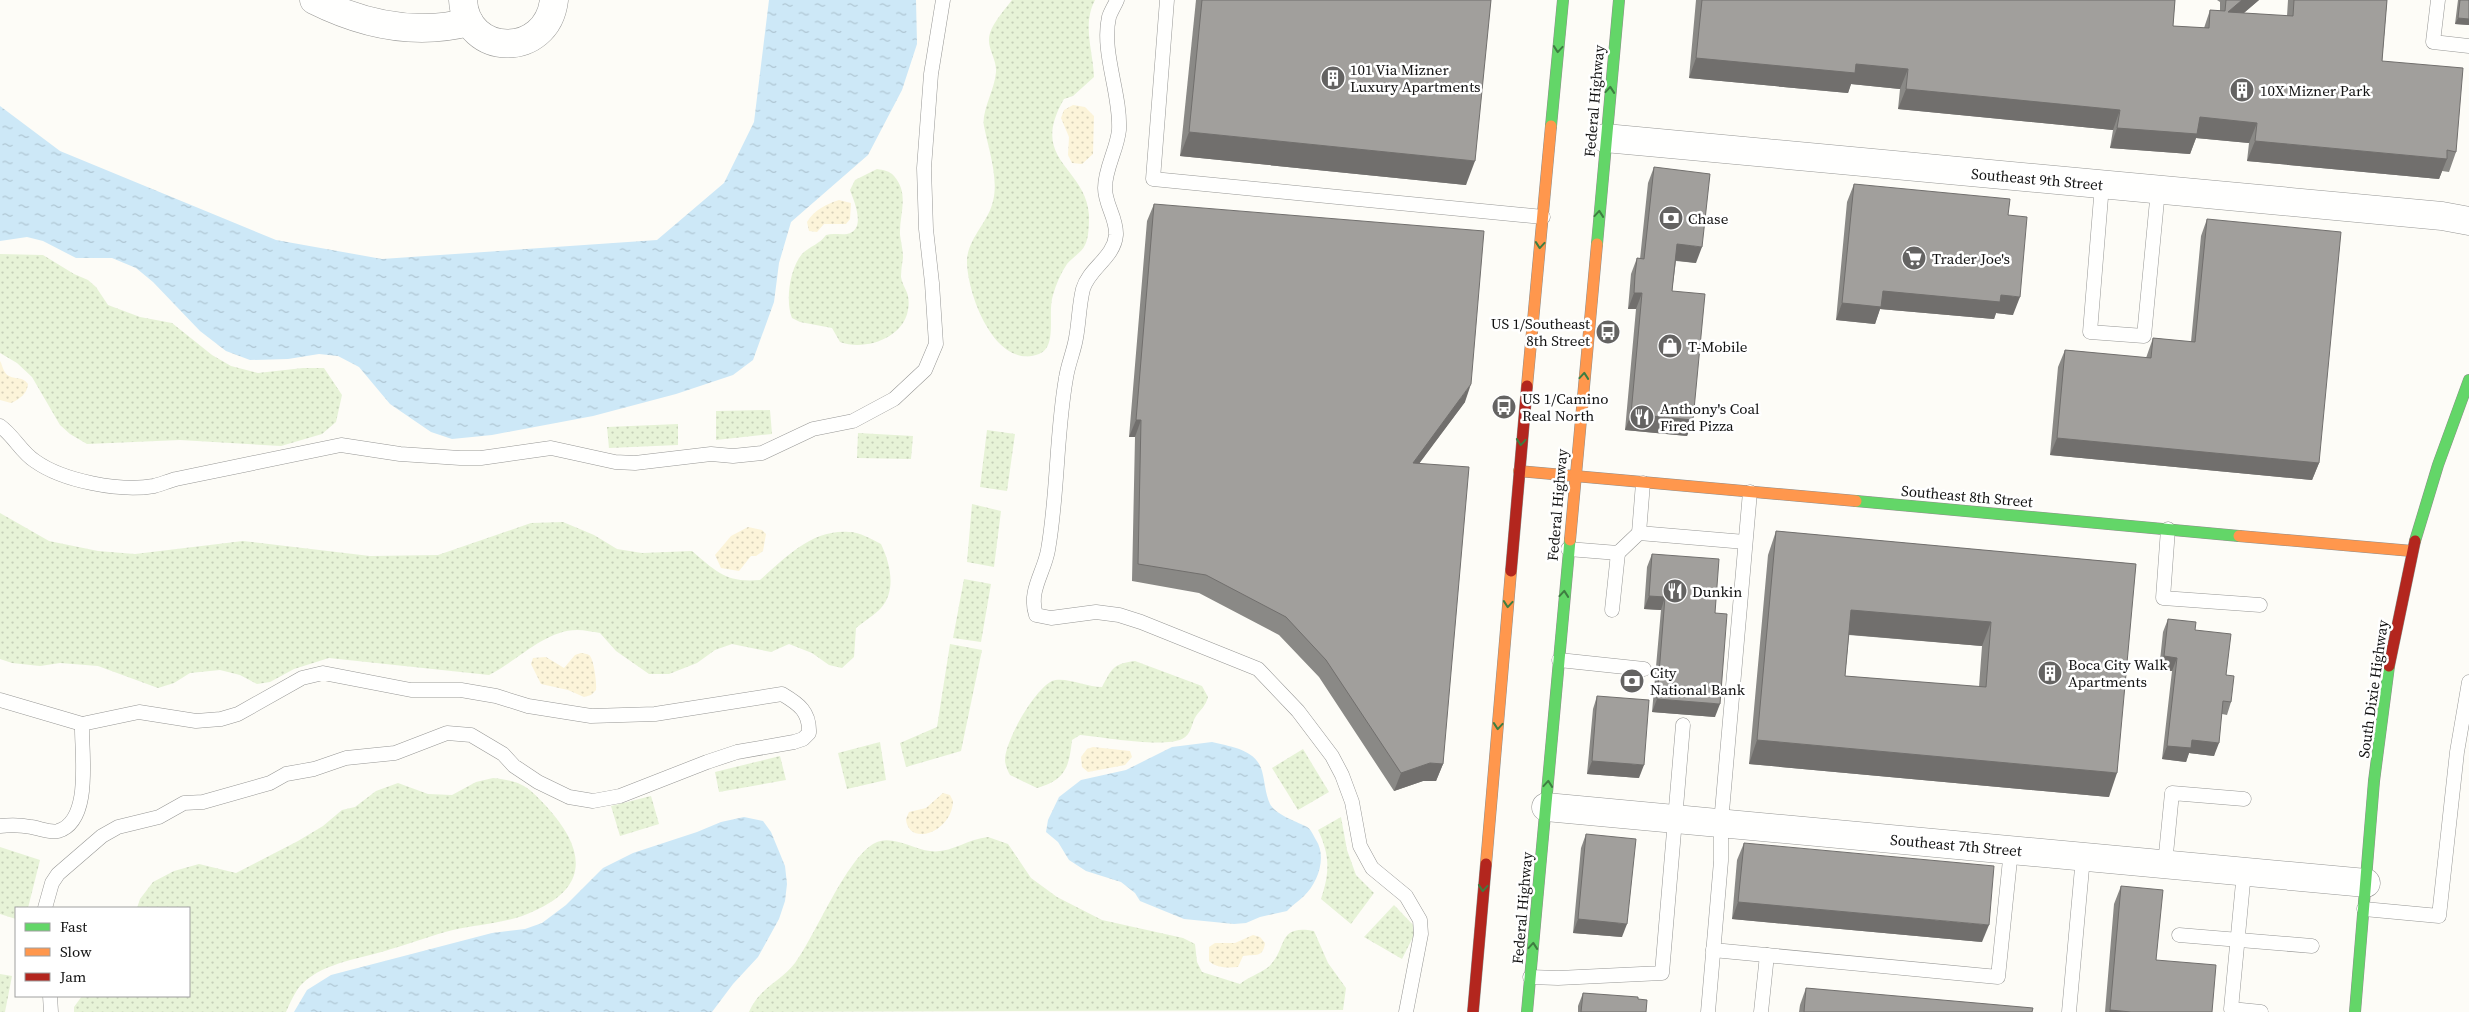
<svg xmlns="http://www.w3.org/2000/svg" width="2469" height="1012" font-family="'Source Serif 4',serif">
<style>
.grass{fill:url(#grass-dots)}
.sand{fill:url(#sand-dots)}
.water{fill:url(#water-ripples)}
.lines{fill:none;stroke-linecap:round;stroke-linejoin:round}
.lane-casing{stroke:#979795;stroke-width:15}
.street-casing{stroke:#979795;stroke-width:29}
.fast-casing{stroke:#8e8d8b;stroke-width:12}
.slow-casing{stroke:#8e8d8b;stroke-width:12}
.jam-casing{stroke:#8e8d8b;stroke-width:12}
.lane{stroke:#fffffe;stroke-width:14}
.street{stroke:#fffffe;stroke-width:28}
.fast{stroke:#63d668;stroke-width:11}
.slow{stroke:#ff974d;stroke-width:11}
.jam{stroke:#b3261e;stroke-width:11}
.wall{fill:#8a8986;fill-rule:evenodd}
.shaded-wall{fill:#716f6d}
.building{fill:#a19f9c;stroke:#716f6d;fill-rule:evenodd}
.oneway{stroke:#3e7d41}
.labels{text-anchor:middle;dominant-baseline:central;stroke-width:5;stroke-linejoin:round;paint-order:stroke}
.poi-label{font-size:15px;fill:#111;stroke:#fff;text-anchor:start}
.street-label{font-size:15px;fill:#111;stroke:#fff}
</style>
<defs>
<pattern id="grass-dots" width="8" height="8" patternUnits="userSpaceOnUse" patternTransform="scale(1.25)"><rect width="8" height="8" fill="#e7f3d7"/><path d="M2 2h.1M6 6h.1" fill="none" stroke="#c5cfb8" stroke-width="1.8" stroke-linecap="round"/></pattern>
<pattern id="sand-dots" width="8" height="8" patternUnits="userSpaceOnUse" patternTransform="scale(1.25)"><rect width="8" height="8" fill="#fcf4d9"/><path d="M2 2h.1M6 6h.1" fill="none" stroke="#d7d0b9" stroke-width="1.8" stroke-linecap="round"/></pattern>
<pattern id="water-ripples" width="26" height="14" patternUnits="userSpaceOnUse" patternTransform="scale(1.25)"><rect width="26" height="14" fill="#cde8f7"/><path d="M2 4q2-2 4 0t4 0M15 11q2-2 4 0t4 0" fill="none" stroke="#afc6d3"/></pattern>
</defs>
<rect width="100%" height="100%" fill="#fdfcf7"/>
<g class="grass">
<path d="M1012,0H1095C1082,25 1093,50 1094,77L1073,96L1064,99C1028,161 1086,166 1089,215C1089,223 1089,238 1085,245C1082,252 1072,258 1067,264C1061,273 1056,284 1053,295C1047,313 1058,347 1039,354C995,371 966,292 967,259C969,237 989,221 993,201C999,179 988,147 984,126C981,112 995,89 996,72C997,61 988,49 989,39C990,25 1004,11 1012,0Z"/>
<path d="M877,169C883,170 890,171 894,176C910,194 899,215 900,235C901,242 903,250 903,258C902,264 901,270 901,277C903,289 911,292 908,310C903,339 864,351 840,342L832,328L800,322L792,318C785,301 790,268 802,254C810,246 820,244 826,235C833,233 840,235 847,234C867,230 854,201 850,190L855,180Z"/>
<polygon points="0,254 43,255 74,274 88,280 96,287 108,305 140,317 172,323 212,355 231,366 258,373 303,368 324,368 342,395 336,422 322,434 281,446 180,440 87,444 70,434 60,425 32,377 17,363 0,353"/>
<polygon points="770,410 772,434 716,440 716,411"/>
<polygon points="678,424 678,445 609,448 607,427"/>
<polygon points="987,430 1015,434 1007,491 980,487"/>
<polygon points="858,433 913,436 911,459 857,458"/>
<polygon points="972,504 1001,511 994,567 967,562"/>
<path d="M0,513L49,541L98,551L135,554L243,541L370,556L438,555L531,523L563,522L594,535L617,549L642,553L692,551C717,572 726,583 760,580C785,558 812,529 849,532C860,532 871,539 881,544C890,563 897,590 881,608C875,615 864,621 856,628L854,657L842,668L829,665L812,653L789,644L771,652L732,644L715,650L697,663L669,674H649L616,651L600,633C593,632 585,630 577,630C545,630 516,662 489,675L329,658L294,669L270,682L257,684L240,675L220,670L190,673L174,683L158,688L98,666L60,663L40,666L12,663L0,659Z"/>
<polygon points="964,579 991,584 981,642 953,638"/>
<polygon points="950,644 982,650 961,751 906,767 900,743 937,727"/>
<path d="M1135,661L1202,686L1208,697C1205,707 1201,709 1196,716C1191,724 1192,734 1182,739C1163,748 1103,737 1080,735L1072,740C1069,768 1065,780 1037,788L1010,775C1008,771 1005,765 1005,760C1005,741 1034,690 1052,681C1064,676 1087,687 1102,687C1112,669 1112,664 1135,661Z"/>
<polygon points="880,742 886,780 847,789 838,753"/>
<polygon points="1303,749 1329,792 1298,810 1272,768"/>
<polygon points="780,756 786,780 719,792 715,772"/>
<path d="M493,778C521,781 528,786 547,807C584,848 591,886 534,911C510,923 479,924 453,930C432,935 412,943 391,949C364,958 325,962 303,983C296,989 290,1003 286,1012H74V1007L82,996H189V908H137L140,899L153,882L174,871L199,864L236,873L298,841L323,826L342,810L355,807L376,791L398,783L428,794L452,795L476,782Z"/>
<polygon points="651,796 659,824 620,836 611,806"/>
<path d="M1341,817L1347,850L1356,875L1374,893L1351,924L1321,899C1330,873 1330,855 1318,830Z"/>
<path d="M988,837L1008,844L1031,878L1057,897L1102,920L1183,938L1195,944L1197,962L1202,972L1240,984C1248,977 1259,974 1267,968C1289,950 1275,924 1314,931L1328,963L1346,988L1343,1010L749,1012C760,987 779,983 795,963C816,935 846,858 875,843C891,834 913,849 930,851C950,854 967,839 988,837Z"/>
<polygon points="0,847 40,860 28,908 16,908 16,919 0,914"/>
<polygon points="1394,905 1417,929 1402,959 1364,937"/>
<polygon points="0,974 12,976 5,1012 0,1012"/>
</g>
<g class="sand">
<polygon points="1073,105 1085,107 1094,116 1093,154 1082,164 1072,163 1068,155 1069,137 1061,118 1064,110"/>
<path d="M839,200L851,203L850,219L846,224H824L817,232L809,231L807,222C814,210 827,204 839,200Z"/>
<path d="M0,361C3,366 3,373 9,376C17,380 22,376 28,384C27,394 20,399 11,403L0,400Z"/>
<polygon points="748,527 762,530 766,534 763,551 756,556 751,556 739,571 721,568 715,555 731,536"/>
<path d="M581,653C582,653 588,654 589,655C594,658 597,685 596,690L591,695L584,697L568,690L541,684L531,664L533,658L546,657L564,668L575,655Z"/>
<polygon points="1093,747 1130,751 1132,757 1125,765 1088,772 1082,767 1081,757 1087,749"/>
<path d="M943,793L950,795L953,801C952,833 908,847 906,819L909,812L926,808Z"/>
<path d="M1253,935L1260,937L1265,943C1263,958 1256,954 1243,956L1238,967C1228,968 1216,968 1209,961V947L1215,943H1235Z"/>
</g>
<g class="water">
<polygon points="769,0 916,0 917,44 902,90 868,155 791,222 779,263 774,302 753,360 733,375 676,394 593,416 492,435 452,439 431,432 390,404 359,367 338,356 319,354 288,359 250,360 226,351 200,331 153,282 136,268 112,258 76,258 43,241 27,237 0,241 0,106 60,151 276,240 382,259 657,240 724,183 754,122"/>
<path d="M1212,742C1231,747 1256,749 1262,771C1265,782 1265,793 1270,804C1275,814 1295,821 1305,826C1311,828 1313,835 1316,840C1327,857 1318,883 1304,896C1298,902 1292,905 1287,911L1260,917L1246,923L1234,924L1184,919L1140,901L1135,893L1121,882L1086,871L1069,860L1058,842L1046,832L1048,820L1059,797L1081,780L1126,770L1172,747Z"/>
<polygon points="744,817 763,821 771,832 785,866 787,884 785,901 779,919 758,957 733,984 712,1012 294,1012 307,990 331,975 492,933 525,929 542,923 566,905 603,868 633,853 697,832 721,822"/>
</g>
<g class="lines">
<defs>
<g id="lane">
<path d="M1117,0C1115,5 1111,11 1109,17C1101,52 1121,94 1119,130C1117,150 1105,168 1105,188C1105,205 1117,218 1116,235C1114,258 1089,268 1083,289C1079,305 1079,322 1076,338C1074,351 1068,364 1066,378C1056,435 1058,493 1048,550C1044,573 1028,591 1036,615L1051,618L1096,612L1119,615L1141,622L1258,669L1298,711L1332,756L1342,775L1352,802L1360,846L1372,868L1406,896L1420,920L1421,934L1406,1012"/>
<polyline points="1167,0 1153,179 1543,217"/>
<polyline points="2438,0 2433,42 2469,46"/>
<polyline points="2102,185 2090,332 2144,336 2158,190"/>
<path d="M0,426C14,436 21,452 35,461C63,481 120,492 154,486C161,484 169,481 176,479L341,445L400,454L460,458H481L551,448L615,462L635,463L711,454L733,456L762,453L813,429L853,421L894,399L925,370L936,344L932,283L926,229L924,168L931,74L943,0"/>
<polyline points="1643,483 1639,533 1745,542"/>
<polyline points="2168,529 2163,598 2260,605"/>
<polyline points="1568,549 1618,553 1639,533"/>
<polyline points="1612,610 1618,553"/>
<polyline points="1559,660 1644,669"/>
<path d="M0,700L82,724L139,712L196,721L221,719L238,714L302,678L323,673L411,690H461L496,696L528,706L591,716L655,714L782,694C799,704 810,712 809,733L803,739L794,742L737,752L707,762L620,796L593,801L569,797L538,782L514,766L503,754L471,735L447,733L395,753L346,758L314,769L286,774L270,783L203,802L184,803L159,817L118,827L102,836L58,874L52,883L45,908"/>
<path d="M0,826C10,825 21,825 31,827C40,828 49,833 58,831C93,821 81,750 82,724"/>
<polyline points="2165,864 2172,793 2244,799"/>
<polyline points="2244,872 2231,1009 2261,1012"/>
<polyline points="2364,909 2439,916 2457,752 2469,682"/>
<polyline points="2179,935 2312,946"/>
<polyline points="1713,950 1998,977 2011,850"/>
<polyline points="1530,977 1558,978 1662,973 1683,725"/>
<polyline points="50,996 51,1012"/>
<polyline points="1708,1012 1721,861 1721,823 1750,492"/>
<polyline points="1761,1012 1767,955"/>
<polyline points="2069,1012 2083,857"/>
</g>
<g id="street">
<path d="M314,0C364,25 415,36 469,22"/>
<path d="M463,0C466,57 547,59 554,0"/>
<polyline points="1605,138 2442,216 2469,221"/>
<polyline points="1546,807 2366,883"/>
</g>
<g id="fast">
<polyline points="1551,126 1563,0"/>
<polyline points="1597,244 1619,0"/>
<polyline points="1856,501 2239,536"/>
<polyline points="2415,541 2438,465 2469,380"/>
<polyline points="1527,1012 1570,540"/>
<polyline points="2355,1012 2374,781 2389,666"/>
</g>
<g id="slow">
<polyline points="1527,386 1551,126"/>
<polyline points="1519,471 1856,501"/>
<polyline points="2239,536 2412,551"/>
<polyline points="1570,540 1597,244"/>
<polyline points="1486,864 1511,571"/>
</g>
<g id="jam">
<polyline points="1511,571 1527,386"/>
<polyline points="2389,666 2415,541"/>
<polyline points="1473,1012 1486,864"/>
</g>
</defs>
<use href="#lane" class="lane-casing"/>
<use href="#street" class="street-casing"/>
<use href="#fast" class="fast-casing"/>
<use href="#slow" class="slow-casing"/>
<use href="#jam" class="jam-casing"/>
<use href="#lane" class="lane"/>
<use href="#street" class="street"/>
<use href="#fast" class="fast"/>
<use href="#slow" class="slow"/>
<use href="#jam" class="jam"/>
</g>
<g class="wall">
<polygon points="1196,0 1491,0 1466,185 1180,156"/>
<polygon points="1696,0 2175,0 2173,26 2204,28 2210,10 2220,11 2220,2 2217,0 2259,0 2244,13 2287,16 2288,0 2387,0 2382,61 2456,152 2449,172 2442,171 2439,179 2247,161 2249,143 2196,138 2190,154 2110,148 2113,130 1898,109 1900,89 1851,84 1848,93 1689,78"/>
<polygon points="2458,0 2469,0 2469,25 2455,24"/>
<polygon points="1654,167 1696,263 1676,261 1672,291 1693,420 1687,436 1625,430 1636,309 1628,309 1631,274 1637,258 1640,259 1648,183"/>
<polygon points="1854,184 2008,215 2013,315 1996,313 1994,319 1880,309 1875,324 1836,320 1847,202"/>
<polygon points="1154,204 1465,402 1419,463 1443,764 1436,781 1423,781 1394,791 1319,677 1279,635 1199,593 1132,581 1135,437 1129,437 1147,221"/>
<polygon points="2207,219 2319,463 2312,480 2050,455 2058,367 2065,350 2146,358 2153,338 2191,342 2201,236"/>
<path d="M1776,531L2136,564L2109,797L1749,764L1768,555ZM1849,635L1982,646L1979,687L1845,676Z"/>
<polygon points="1652,554 1715,613 1715,717 1652,712 1661,610 1644,609 1647,567"/>
<polygon points="2168,619 2195,630 2226,675 2231,702 2227,715 2222,714 2214,756 2189,753 2186,762 2162,759 2172,671 2159,670 2163,632"/>
<polygon points="1597,696 1639,778 1587,774 1593,709"/>
<polygon points="1586,834 1622,937 1573,933 1581,848"/>
<polygon points="1744,843 1982,942 1732,919 1737,860"/>
<polygon points="2121,886 2156,960 2212,1012 2105,1012 2114,904"/>
<polygon points="1806,988 2032,1012 1799,1012 1800,1005"/>
<polygon points="1583,993 1638,999 1646,1012 1578,1012 1578,1006"/>
</g>
<g class="shaded-wall">
<polygon points="2242,0 2259,0 2221,32 2228,12"/>
<polygon points="2458,18 2469,19 2469,25 2455,24"/>
<polygon points="1696,58 1856,64 1908,69 1900,89 1851,84 1848,93 1689,78"/>
<polygon points="1906,89 2120,110 2113,130 1898,109"/>
<polygon points="2200,117 2257,123 2249,143 2196,138 2190,154 2110,148 2117,128"/>
<polygon points="1189,132 1475,161 1466,185 1180,156"/>
<polygon points="2255,141 2447,159 2439,179 2247,161"/>
<polygon points="1677,244 1702,247 1696,263 1672,260"/>
<polygon points="1883,291 2001,295 2020,297 2013,315 1996,313 1994,319 1880,309 1875,324 1836,320 1842,303"/>
<polygon points="1634,293 1642,293 1636,309 1628,309"/>
<polygon points="1471,384 1465,402 1407,480 1413,463"/>
<polygon points="1631,414 1693,420 1687,436 1625,430"/>
<polygon points="1136,420 1141,420 1135,437 1129,437"/>
<polygon points="2057,438 2319,463 2312,480 2050,455"/>
<polygon points="1649,596 1665,597 1661,610 1644,609"/>
<polygon points="1851,610 1991,622 1982,646 1842,634"/>
<polygon points="2164,656 2177,658 2172,671 2159,670"/>
<polygon points="1657,699 1720,704 1715,717 1652,712"/>
<polygon points="1757,740 2117,773 2109,797 1749,764"/>
<polygon points="2192,740 2219,743 2214,756 2189,753 2186,762 2162,759 2167,746"/>
<polygon points="1592,761 1644,765 1639,778 1587,774"/>
<polygon points="1430,763 1443,764 1436,781 1423,781 1394,791 1401,773"/>
<polygon points="1738,902 1989,925 1982,942 1732,919"/>
<polygon points="1578,919 1627,924 1622,937 1573,933"/>
<polygon points="2110,1010 2131,1012 2109,1012"/>
</g>
<g class="building">
<polygon points="1202,0 1491,0 1475,161 1189,132"/>
<polygon points="1702,0 2175,0 2173,26 2209,28 2210,10 2225,11 2226,0 2242,0 2228,12 2293,16 2294,0 2387,0 2382,61 2463,68 2456,152 2447,150 2447,159 2255,141 2257,123 2200,117 2197,134 2117,128 2120,110 1906,89 1908,69 1856,64 1855,73 1696,58"/>
<polygon points="2460,0 2469,0 2469,19 2458,18"/>
<polygon points="1654,167 1710,174 1702,247 1677,244 1672,291 1705,294 1693,420 1631,414 1642,293 1634,293 1635,275 1637,258 1644,259"/>
<polygon points="1854,184 2010,199 2008,215 2027,217 2020,297 2001,295 2000,302 1883,291 1881,307 1842,303"/>
<polygon points="1154,204 1484,231 1471,384 1413,463 1469,467 1443,764 1430,763 1401,773 1326,660 1286,617 1206,575 1138,564 1141,420 1136,420"/>
<polygon points="2207,219 2341,232 2319,463 2057,438 2065,350 2151,358 2153,338 2195,342"/>
<path d="M1776,531L2136,564L2117,773L1757,740ZM1851,610L1991,622L1986,687L1845,676Z"/>
<polygon points="1652,554 1719,559 1715,613 1727,614 1720,704 1657,699 1665,597 1649,596"/>
<polygon points="2168,619 2196,622 2195,630 2231,634 2226,675 2234,676 2231,702 2223,701 2219,743 2192,740 2191,748 2167,746 2177,658 2164,656"/>
<polygon points="1597,696 1649,700 1644,765 1592,761"/>
<polygon points="1586,834 1636,839 1627,924 1578,919"/>
<polygon points="1744,843 1994,866 1989,925 1738,902"/>
<polygon points="2121,886 2163,890 2156,960 2216,965 2212,1012 2131,1012 2110,1010"/>
<polygon points="1806,988 2033,1008 2032,1012 1804,1012"/>
<polygon points="1583,993 1638,997 1638,999 1647,1000 1646,1012 1581,1012"/>
</g>
<defs><path id="oneway-chevron" d="M-2-3.5L2.5 0L-2 3.5" fill="none" stroke-width="1.6" stroke-linecap="round" stroke-linejoin="round" transform="scale(1.25)"/></defs>
<g class="oneway">
<use href="#oneway-chevron" transform="translate(1558 49) rotate(95)"/>
<use href="#oneway-chevron" transform="translate(1610 90) rotate(-85)"/>
<use href="#oneway-chevron" transform="translate(1599 214) rotate(-85)"/>
<use href="#oneway-chevron" transform="translate(1540 245) rotate(95)"/>
<use href="#oneway-chevron" transform="translate(1584 376) rotate(-85)"/>
<use href="#oneway-chevron" transform="translate(1521 442) rotate(95)"/>
<use href="#oneway-chevron" transform="translate(1564 594) rotate(-85)"/>
<use href="#oneway-chevron" transform="translate(1508 604) rotate(95)"/>
<use href="#oneway-chevron" transform="translate(1498 726) rotate(95)"/>
<use href="#oneway-chevron" transform="translate(1548 784) rotate(-85)"/>
<use href="#oneway-chevron" transform="translate(1483 888) rotate(95)"/>
<use href="#oneway-chevron" transform="translate(1533 946) rotate(-85)"/>
</g>
<defs>
<symbol id="building-disc" viewBox="-11 -11 22 22"><circle r="9.5" fill="#646362" stroke="#fff"/><path d="M-4-6H4V6H1V3H-1V6H-4ZM-2.5-4.3h1.7v1.8h-1.7ZM.8-4.3h1.7v1.8H.8ZM-2.5-1h1.7V.8h-1.7ZM.8-1h1.7V.8H.8Z" fill="#fff"/></symbol>
<symbol id="bank-disc" viewBox="-11 -11 22 22"><circle r="9.5" fill="#646362" stroke="#fff"/><path d="M-6-4H6V4H-6ZM0-2.3a2.3 2.3 0 1 0 0 4.6a2.3 2.3 0 1 0 0-4.6Z" fill="#fff"/></symbol>
<symbol id="supermarket-disc" viewBox="-11 -11 22 22"><circle r="9.5" fill="#646362" stroke="#fff"/><path d="M-6-5.5h2.5l.6 2H6L4.5 2H-2.5L-4.4-4H-6ZM-1.5 3.2a1.3 1.3 0 1 0 .1 0ZM3 3.2a1.3 1.3 0 1 0 .1 0Z" fill="#fff"/></symbol>
<symbol id="bus-disc" viewBox="-11 -11 22 22"><circle r="9.5" fill="#646362" stroke="#fff"/><path d="M-5-6H5V4H4V6H2V4H-2V6H-4V4H-5ZM-3.5-4V0h7V-4ZM-3.5 1.2v1.5H-2V1.2ZM2 1.2v1.5H3.5V1.2Z" fill="#fff"/></symbol>
<symbol id="shop-disc" viewBox="-11 -11 22 22"><circle r="9.5" fill="#646362" stroke="#fff"/><path d="M-5-2.5h2.3a2.7 3.5 0 0 1 5.4 0H5L5.5 6h-11ZM-1.5-2.5h3a1.5 2.3 0 0 0-3 0Z" fill="#fff"/></symbol>
<symbol id="restaurant-disc" viewBox="-11 -11 22 22"><circle r="9.5" fill="#646362" stroke="#fff"/><path d="M-5-6h1v4h1v-4h1v4h1v-4h1v5L-1.5 .5V6h-2V.5L-5-1ZM5-6V6H3V1.5H1.5Q1.5-4 5-6Z" fill="#fff"/></symbol>
</defs>
<g fill-rule="evenodd">
<use href="#building-disc" x="1319" y="64" width="28" height="28"/>
<use href="#building-disc" x="2228" y="76" width="28" height="28"/>
<use href="#bank-disc" x="1657" y="204" width="28" height="28"/>
<use href="#supermarket-disc" x="1900" y="244" width="28" height="28"/>
<use href="#bus-disc" x="1594" y="318" width="28" height="28"/>
<use href="#shop-disc" x="1656" y="332" width="28" height="28"/>
<use href="#bus-disc" x="1490" y="393" width="28" height="28"/>
<use href="#restaurant-disc" x="1628" y="403" width="28" height="28"/>
<use href="#restaurant-disc" x="1661" y="577" width="28" height="28"/>
<use href="#building-disc" x="2036" y="659" width="28" height="28"/>
<use href="#bank-disc" x="1618" y="667" width="28" height="28"/>
</g>
<g class="labels">
<g class="poi-label">
<text x="1350" y="69">101 Via Mizner<tspan x="1350" dy="17">Luxury Apartments</tspan></text>
<text x="2260" y="90">10X Mizner Park</text>
<text x="1688" y="218">Chase</text>
<text x="1932" y="258">Trader Joe's</text>
<text x="1590" y="323" text-anchor="end">US 1/Southeast<tspan x="1590" dy="17">8th Street</tspan></text>
<text x="1688" y="346">T-Mobile</text>
<text x="1522" y="398">US 1/Camino<tspan x="1522" dy="17">Real North</tspan></text>
<text x="1660" y="408">Anthony's Coal<tspan x="1660" dy="17">Fired Pizza</tspan></text>
<text x="1692" y="591">Dunkin</text>
<text x="2068" y="664">Boca City Walk<tspan x="2068" dy="17">Apartments</tspan></text>
<text x="1650" y="672">City<tspan x="1650" dy="17">National Bank</tspan></text>
</g>
<g class="street-label">
<text transform="translate(1594 101) rotate(-85)">Federal Highway</text>
<text transform="translate(2037 179) rotate(5)">Southeast 9th Street</text>
<text transform="translate(1967 496) rotate(5)">Southeast 8th Street</text>
<text transform="translate(1557 505) rotate(-85)">Federal Highway</text>
<text transform="translate(2373 689) rotate(-82)">South Dixie Highway</text>
<text transform="translate(1956 845) rotate(5)">Southeast 7th Street</text>
<text transform="translate(1522 908) rotate(-85)">Federal Highway</text>
</g>
</g>
<rect x="15" y="907" width="175" height="90" fill="#ffffff" stroke="#a0a0a0"/>
<rect x="25" y="923" width="25" height="8" fill="#63d668" stroke="#a0a0a0"/>
<text x="60" y="932" font-size="15" fill="#111111">Fast</text>
<rect x="25" y="948" width="25" height="8" fill="#ff974d" stroke="#a0a0a0"/>
<text x="60" y="957" font-size="15" fill="#111111">Slow</text>
<rect x="25" y="973" width="25" height="8" fill="#b3261e" stroke="#a0a0a0"/>
<text x="60" y="982" font-size="15" fill="#111111">Jam</text>
</svg>
